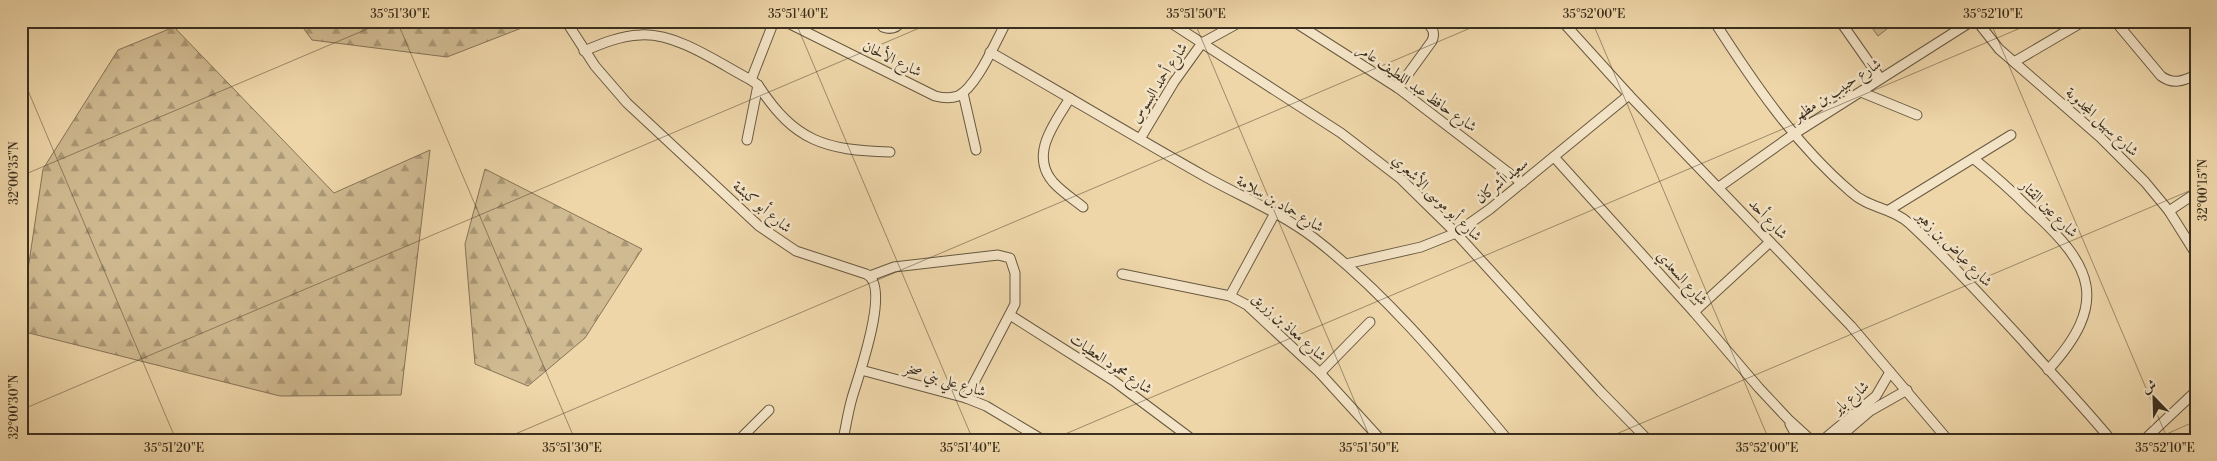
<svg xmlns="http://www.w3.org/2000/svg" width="2217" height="461" font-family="'Libre Bodoni',Amiri,serif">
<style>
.forest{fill:url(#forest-firs);stroke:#867458}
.garden{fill:#d0ba91;stroke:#867458}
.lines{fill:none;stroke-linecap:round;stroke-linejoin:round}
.minor-casing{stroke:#685941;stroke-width:11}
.minor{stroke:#f4e4c7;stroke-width:9}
.ticks{fill:none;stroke:#3b2f1e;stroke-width:1;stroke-opacity:0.45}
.labels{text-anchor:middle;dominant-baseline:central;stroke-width:5;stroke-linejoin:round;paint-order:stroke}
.street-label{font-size:15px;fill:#3b2f1e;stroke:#f4e4c7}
.neatline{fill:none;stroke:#3b2f1e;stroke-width:2}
.ticks-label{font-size:12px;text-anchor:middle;fill:#3b2f1e}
</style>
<defs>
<pattern id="forest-firs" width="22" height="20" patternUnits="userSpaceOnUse" patternTransform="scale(1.25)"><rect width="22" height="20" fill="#d0ba91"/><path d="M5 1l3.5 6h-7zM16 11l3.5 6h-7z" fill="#aa9876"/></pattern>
</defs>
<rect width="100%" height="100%" fill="#eed6a9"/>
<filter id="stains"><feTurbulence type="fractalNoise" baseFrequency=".004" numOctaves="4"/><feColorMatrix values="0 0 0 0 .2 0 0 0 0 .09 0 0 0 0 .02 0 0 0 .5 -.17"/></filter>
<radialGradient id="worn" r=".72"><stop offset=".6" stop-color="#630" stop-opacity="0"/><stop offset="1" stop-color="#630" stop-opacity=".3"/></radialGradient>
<g class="forest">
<polygon points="298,21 530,21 532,24 447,57 312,40"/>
<polygon points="174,27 334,193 430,150 401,395 280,396 21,331 21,316 43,169 118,50"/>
<polygon points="485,169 642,249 585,338 528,386 475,364 465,244"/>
</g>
<polygon class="garden" points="1867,21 1897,21 1878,36"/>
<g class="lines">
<defs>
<g id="minor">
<path d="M566,21L595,66L627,103L759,226L796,251L866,274C892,285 858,377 852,398C848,412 846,426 843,440"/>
<path d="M784,21L935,96C943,98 950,99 958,96C977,87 996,40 1007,21"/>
<path d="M878,21L883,27C891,30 897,28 902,21"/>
<polyline points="1168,21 1341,133 1401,179 1456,233 1601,392 1648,440"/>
<polyline points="1293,21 1398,88 1522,183"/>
<polyline points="1562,21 1629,95 1851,326 1948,440"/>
<path d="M1714,21C1753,82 1795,144 1851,192C1868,208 1893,208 1910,224C1950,261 1986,301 2023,341C2052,374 2083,406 2111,440"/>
<polyline points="1840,21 1880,78"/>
<polyline points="1977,21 1999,49 2100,137 2145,182 2169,211 2196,254"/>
<path d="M2115,21L2161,76C2173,85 2183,81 2196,75"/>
<path d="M584,51C603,43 620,36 640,35C676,32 720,64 751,80L758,85C795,142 825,150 890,152"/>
<path d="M990,52C1062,93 1133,136 1206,177C1242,197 1281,213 1314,238C1388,295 1448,369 1508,440"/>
<polyline points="2014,62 2084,21"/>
<polyline points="751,80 774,21"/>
<path d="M1398,88L1432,41C1436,32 1432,27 1425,21"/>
<polyline points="1861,92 1917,115"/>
<polyline points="963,93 976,150"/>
<path d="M1070,98C1055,123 1029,154 1053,182C1062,192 1073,199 1083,207"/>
<polyline points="1140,139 1174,82 1202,43 1242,21"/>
<polyline points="747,140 758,85"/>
<polyline points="1554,157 1694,312 1759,388 1788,419 1811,440"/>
<path d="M1974,159C1994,175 2013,192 2031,210C2093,266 2110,302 2048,370"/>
<polyline points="1719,187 1794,134 1972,21"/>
<polyline points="1889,210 2011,135"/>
<polyline points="2169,211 2196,193"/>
<polyline points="1346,264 1421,247 1456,233 1490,209 1629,95"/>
<polyline points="1122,274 1230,296 1247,305 1320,373 1381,440"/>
<polyline points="870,276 894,267 998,255 1010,258 1015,273 1015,304 966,398"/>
<polyline points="1230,296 1275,213"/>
<polyline points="1694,312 1770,242"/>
<polyline points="1010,315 1114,381 1193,440"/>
<polyline points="861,370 966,398 986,406 1043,440"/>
<polyline points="1320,373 1370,322"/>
<polyline points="1790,424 1799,440"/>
<polyline points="739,440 769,410"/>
<polyline points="1823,440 1876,396 1890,372"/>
<polyline points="1836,440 1870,411 1907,390"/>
<polyline points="2144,440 2196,391"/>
</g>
</defs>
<use href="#minor" class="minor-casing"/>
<use href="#minor" class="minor"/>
</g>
<path class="ticks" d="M397,21L575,440M795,21L973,440M1194,21L1371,440M1592,21L1769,440M1990,21L2168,440M21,74L176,440M21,176L386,21M21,410L936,21M501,440L1487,21M1051,440L2037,21M1602,440L2196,188M2153,440L2196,421"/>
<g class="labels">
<g class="street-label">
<text transform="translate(892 59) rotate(26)">شارع الألحان</text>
<text transform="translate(1159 83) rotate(-57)">شارع أحمد البسوس</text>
<text transform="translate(1417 88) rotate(35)">شارع حافظ عبد اللطيف عامر</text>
<text transform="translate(1837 90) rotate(-33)">شارع حبيب بن مظهر</text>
<text transform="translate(2102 122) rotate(43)">شارع سهيل المجدوبة</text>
<text transform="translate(1502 181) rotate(-39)">سعيد أشركان</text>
<text transform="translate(1437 198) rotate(44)">شارع أبو موسى الأشعري</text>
<text transform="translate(1280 204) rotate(30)">شارع حماد بن سلامة</text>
<text transform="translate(762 207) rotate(40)">شارع أبو كبشة</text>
<text transform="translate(2049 209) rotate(45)">شارع عين القتار</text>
<text transform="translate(1768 219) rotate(47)">شارع أحد</text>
<text transform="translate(1954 249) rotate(45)">شارع عياض بن زهير</text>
<text transform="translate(1682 278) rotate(48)">شارع السعدي</text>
<text transform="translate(1289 327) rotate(42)">شارع معاذ بن زريق</text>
<text transform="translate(1111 364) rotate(34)">شارع محمود العطيات</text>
<text transform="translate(945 380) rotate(17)">شارع علي بني صخر</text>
<text transform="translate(1851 398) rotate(-41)">شارع باير</text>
</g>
</g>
<rect width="2217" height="461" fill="none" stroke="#eed6a9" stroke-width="55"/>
<g transform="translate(2154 398) rotate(337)" stroke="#f4e4c7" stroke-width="4" paint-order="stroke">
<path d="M0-4L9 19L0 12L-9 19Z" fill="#3b2f1e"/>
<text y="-8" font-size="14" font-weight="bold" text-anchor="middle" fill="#3b2f1e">ش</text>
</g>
<rect x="28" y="28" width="2162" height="406" class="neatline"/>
<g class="ticks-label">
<text x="400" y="18">35°51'30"E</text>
<text x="798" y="18">35°51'40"E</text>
<text x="1196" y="18">35°51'50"E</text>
<text x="1594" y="18">35°52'00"E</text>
<text x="1993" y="18">35°52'10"E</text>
<text transform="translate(14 173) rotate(-90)" y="4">32°00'35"N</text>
<text transform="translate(2203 190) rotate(-90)" y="4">32°00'15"N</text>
<text transform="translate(14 407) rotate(-90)" y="4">32°00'30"N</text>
<text x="174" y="452">35°51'20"E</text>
<text x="572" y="452">35°51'30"E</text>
<text x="970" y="452">35°51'40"E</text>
<text x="1369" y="452">35°51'50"E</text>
<text x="1767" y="452">35°52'00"E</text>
<text x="2165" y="452">35°52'10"E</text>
</g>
<rect width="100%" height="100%" filter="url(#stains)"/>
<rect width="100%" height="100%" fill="url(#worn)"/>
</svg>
